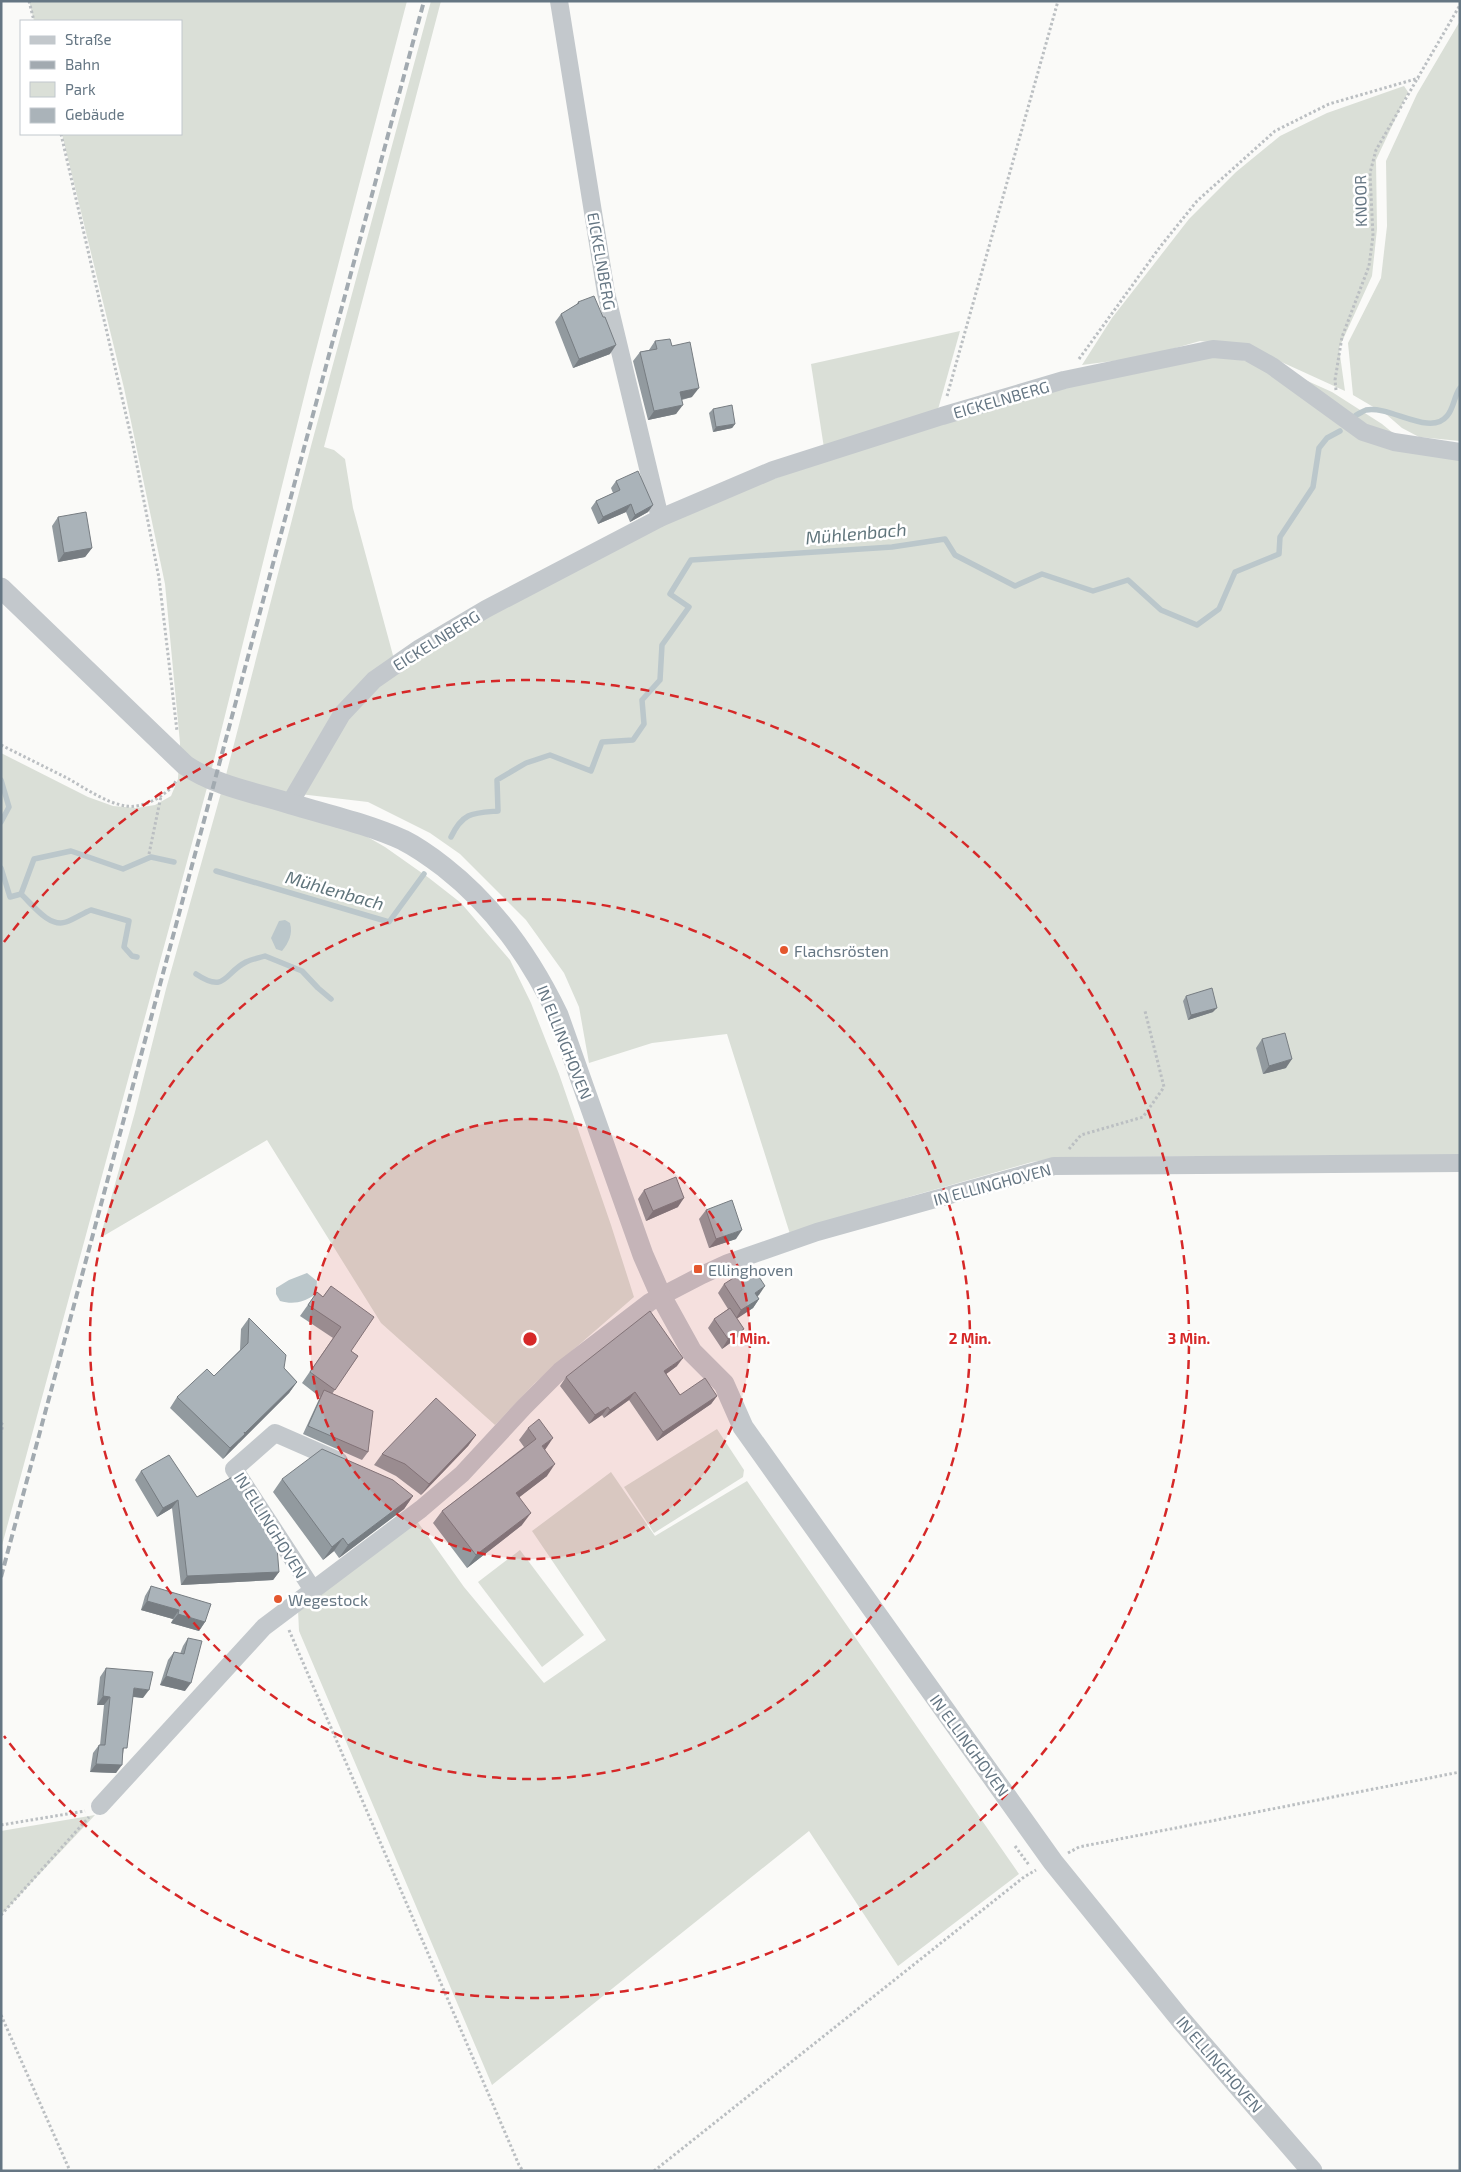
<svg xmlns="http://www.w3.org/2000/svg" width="1461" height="2172" font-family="'Exo 2',sans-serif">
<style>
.green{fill:#dadfd7}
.water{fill:#bbc7cb}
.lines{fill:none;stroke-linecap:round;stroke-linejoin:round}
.stream{stroke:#bbc7cb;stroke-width:5.5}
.path{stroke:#bbbfc2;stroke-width:3;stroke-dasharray:2.5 2.5;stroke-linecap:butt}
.minor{stroke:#c3c8cc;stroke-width:18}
.tertiary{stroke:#c3c8cc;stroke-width:21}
.rail{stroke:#a2aab0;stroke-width:4;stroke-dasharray:8 4;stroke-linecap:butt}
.wall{fill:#929a9f}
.shaded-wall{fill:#777d82}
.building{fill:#aab3b9;stroke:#777d82}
.ring{fill:none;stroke:#d62828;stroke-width:2.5;stroke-dasharray:9 6}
.poi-dot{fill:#e4572e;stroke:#fff;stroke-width:2}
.labels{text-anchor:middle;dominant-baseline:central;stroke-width:5;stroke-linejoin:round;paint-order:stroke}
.street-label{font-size:16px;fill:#657683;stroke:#fff}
.poi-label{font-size:16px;fill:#657683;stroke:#fff;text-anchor:start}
.water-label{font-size:18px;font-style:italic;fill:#60757c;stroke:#fff}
.centre{fill:#d62828;stroke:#fff;stroke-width:2.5}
.ring-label{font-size:15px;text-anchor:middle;font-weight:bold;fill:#d62828;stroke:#fff;stroke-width:5;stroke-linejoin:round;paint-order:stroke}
</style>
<rect width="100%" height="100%" fill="#fafaf8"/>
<g class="green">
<polygon points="29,1 407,1 311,369 208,784 1,1549 1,753 88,797 113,806 136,808 155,805 171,796 178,779 180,743 165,584 124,388 62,134 181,134 181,21 34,21"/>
<polygon points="431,1 441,1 324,447 334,450 345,459 353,508 394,659 626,539 768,481 858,448 1199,350 1281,369 1332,392 1382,424 1405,443 1460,453 1460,1155 1068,1157 1032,1162 912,1196 790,1234 727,1034 652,1043 589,1063 579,1007 564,973 526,920 460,854 430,833 368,802 291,793 385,847 429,878 461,903 510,960 531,1003 559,1074 611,1225 634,1297 535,1383 495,1425 381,1323 267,1140 100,1238 135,1112 166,989 226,775 311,446"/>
<polygon points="1460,21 1460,441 1419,437 1402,428 1387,415 1353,395 1348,343 1381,278 1387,226 1386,161 1417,94"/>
<polygon points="1404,86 1408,92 1376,160 1377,229 1372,276 1339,348 1345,391 1249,347 1200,341 1144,357 1082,365 1112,318 1189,219 1236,172 1280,136 1327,113"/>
<polygon points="960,331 937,413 824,448 811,364"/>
<polygon points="717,1429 744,1470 743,1477 654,1533 624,1487"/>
<polygon points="611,1472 655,1536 747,1481 1019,1874 898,1966 809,1831 492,2085 299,1631 298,1610 417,1521 464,1587 544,1683 606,1640 532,1531"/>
<polygon points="520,1550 584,1635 542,1667 478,1582"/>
<polygon points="95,1815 1,1915 1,1831"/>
</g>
<g class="water">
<path d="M285,920L290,923C293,934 289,942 282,951L276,949L271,938L279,921Z"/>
<path d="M307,1273L317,1281L316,1294C304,1302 294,1305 280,1301L276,1294V1288L289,1280Z"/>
</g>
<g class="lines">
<g class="stream">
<path d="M1356,415C1359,414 1363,411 1366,410C1390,405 1430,437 1447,416C1454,408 1454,396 1460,388"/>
<polyline points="1,780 9,807 1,822"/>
<path d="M451,837C463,812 473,813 498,811L497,780L526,763L550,755L591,771L602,742L633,740L644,724L642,700L660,680L662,645L689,607L670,594L691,560L892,547L945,539L955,555L1015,586L1042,574L1093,591L1128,580L1161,610L1197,625L1219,609L1235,572L1279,554L1280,537L1313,487L1319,448L1327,438L1340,431"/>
<polyline points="1,868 10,897 21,894 34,859 71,851 123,869 151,857 174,862"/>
<polyline points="216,871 389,922 424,874"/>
<path d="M21,894C32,904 49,928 66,922C75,919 83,913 91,910L129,921L124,947L132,956L137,957"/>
<path d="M196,974C226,994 224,973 246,962C252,959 259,958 265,956L302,971L318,988L331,999"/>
</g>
<g class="path">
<polyline points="29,1 34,21"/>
<polyline points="61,134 133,445 159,578 177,731"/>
<polyline points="1079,359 1160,247 1197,201 1275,131 1329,104 1419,78"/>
<polyline points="1336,390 1335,380 1342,337 1369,266 1373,236 1370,173 1376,150 1460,5"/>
<polyline points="947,396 1058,1"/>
<path d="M1,745C23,756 45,767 67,778C85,788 106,803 126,806C143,809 168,795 176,781"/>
<polyline points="149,854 161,796"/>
<polyline points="1069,1149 1081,1135 1143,1117 1164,1087 1145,1011"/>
<polyline points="1,1423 3,1425 1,1432"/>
<polyline points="289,1630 519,2165 523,2171"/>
<polyline points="1,1825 85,1811"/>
<polyline points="1015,1846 1029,1865"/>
<polyline points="1068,1853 1079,1847 1460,1772"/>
<polyline points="1,1915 89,1817"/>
<polyline points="1,2015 70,2171"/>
<polyline points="654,2171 1024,1877 1036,1870"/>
</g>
<g class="minor">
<polyline points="559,1 606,293 660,518"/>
<polyline points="290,803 342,714 374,680 420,648 486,609 660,518 773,470 942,416 1064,380 1213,349 1247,352 1272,366 1363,432 1394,442 1460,452"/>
<polyline points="313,1590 234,1469 275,1433 339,1461"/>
<polyline points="100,1806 264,1627 421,1509 462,1474 524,1407 560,1371 650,1302 702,1275 728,1263 817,1232 1054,1166 1460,1163"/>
</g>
<path class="tertiary" d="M1,588L185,765C215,786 256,793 291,804C328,815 368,824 403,840C417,847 431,857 444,867C495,907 530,957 558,1015L643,1255L661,1296L692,1352L724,1384L743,1427L1053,1862L1181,2020L1312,2171"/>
<polyline class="rail" points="1,1577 424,1"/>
</g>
<g class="wall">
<polygon points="578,302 603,317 610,354 573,368 555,322 561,314 576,305"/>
<polygon points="655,341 672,346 692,397 682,400 676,414 648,420 633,361 640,352 649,350"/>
<polygon points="713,409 735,424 732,428 713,432 709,413"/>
<polygon points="616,481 653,505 648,512 630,522 626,512 598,524 591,508 596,501 613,493 611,488"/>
<polygon points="58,517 92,548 85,557 58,562 52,526"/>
<polygon points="1186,996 1213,1012 1188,1020 1183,1001"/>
<polygon points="1262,1039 1286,1068 1263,1074 1256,1048"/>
<polygon points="644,1190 678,1207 646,1221 638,1199"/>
<polygon points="706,1210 736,1239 709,1248 699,1219"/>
<polygon points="724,1284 759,1295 757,1296 759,1299 753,1308 737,1318 737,1338 722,1349 708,1328 714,1319 728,1309 718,1293"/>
<polygon points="331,1286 351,1351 358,1356 332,1394 368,1452 362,1460 303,1434 320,1397 302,1383 333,1338 300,1316 317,1292 323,1297"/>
<polygon points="249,1318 284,1368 297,1382 289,1393 223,1459 170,1408 177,1397 214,1376 240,1350 241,1329"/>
<polygon points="677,1366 666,1374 680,1395 717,1396 711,1404 657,1441 629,1400 604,1418 602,1415 589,1424 560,1386 566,1377"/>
<polygon points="528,1428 545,1450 547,1476 519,1497 522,1525 467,1568 433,1523 442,1511 524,1447 519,1440"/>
<polygon points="476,1435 468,1446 421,1495 396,1476 374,1465 382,1454"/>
<polygon points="141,1471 197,1497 241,1486 258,1514 279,1572 273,1580 181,1585 172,1508 157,1517 135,1480"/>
<polygon points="282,1479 413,1496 404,1509 339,1558 334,1551 323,1560 273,1492"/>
<polygon points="151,1586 205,1622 199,1631 171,1623 173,1619 141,1610 145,1596"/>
<polygon points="188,1638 185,1691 160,1685 168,1660 174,1652 180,1654 183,1646"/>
<polygon points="106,1668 143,1698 133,1697 123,1754 116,1773 90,1772 93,1753 99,1745 100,1745 104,1705 97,1705 100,1677"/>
</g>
<g class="shaded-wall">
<polygon points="616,345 610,354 573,368 579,359"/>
<polygon points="699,388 692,397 674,401 680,392"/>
<polygon points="683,405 676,414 648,420 654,411"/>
<polygon points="735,424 732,428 713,432 716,427"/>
<polygon points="631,504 626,512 598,524 603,517"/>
<polygon points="653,505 648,512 630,522 635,515"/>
<polygon points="92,548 85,557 58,562 64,553"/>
<polygon points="1217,1008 1213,1012 1188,1020 1191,1015"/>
<polygon points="1292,1059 1286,1068 1263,1074 1269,1066"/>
<polygon points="684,1198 678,1207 646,1221 653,1211"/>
<polygon points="742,1230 736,1239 709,1248 716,1239"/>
<polygon points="765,1286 759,1295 748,1302 755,1293"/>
<polygon points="759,1299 753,1308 735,1320 741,1310"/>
<polygon points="744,1329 737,1338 722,1349 728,1339"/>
<polygon points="683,1358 677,1366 658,1380 664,1371"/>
<polygon points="297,1382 289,1393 238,1444 245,1433"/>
<polygon points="635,1392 629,1400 604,1418 610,1410"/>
<polygon points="717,1396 711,1404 657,1441 663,1432"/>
<polygon points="608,1407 602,1415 589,1424 595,1415"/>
<polygon points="245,1434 237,1445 223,1459 230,1448"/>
<polygon points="476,1435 468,1446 421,1495 429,1484"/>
<polygon points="553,1438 545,1450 542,1446"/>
<polygon points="555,1464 547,1476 508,1506 516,1493"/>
<polygon points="413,1496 404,1509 339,1558 348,1545"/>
<polygon points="178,1500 172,1508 157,1517 163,1508"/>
<polygon points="531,1513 522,1525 467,1568 476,1555"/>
<polygon points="343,1538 334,1551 323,1560 332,1547"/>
<polygon points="279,1572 273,1580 181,1585 187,1576"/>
<polygon points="147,1601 179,1610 173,1619 141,1610"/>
<polygon points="178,1614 205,1622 199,1631 171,1623"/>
<polygon points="166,1676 191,1683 185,1691 160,1685"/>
<polygon points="134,1688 149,1690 143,1698 128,1696"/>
<polygon points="103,1696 110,1697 104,1705 97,1705"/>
<polygon points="96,1764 122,1765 116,1773 90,1772"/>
</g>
<g class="building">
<polygon points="594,296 603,317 605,317 616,345 579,359 561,314 579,303 578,302"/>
<polygon points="670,339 672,346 690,342 699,388 680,392 683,405 654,411 640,352 657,349 655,341"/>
<polygon points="732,405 735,424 716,427 713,409"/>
<polygon points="638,471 653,505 635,515 631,504 603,517 596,501 620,490 616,481"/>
<polygon points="86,512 92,548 64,553 58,517"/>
<polygon points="1212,988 1217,1008 1191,1015 1186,996"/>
<polygon points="1285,1033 1292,1059 1269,1066 1262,1039"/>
<polygon points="676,1177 684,1198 653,1211 644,1190"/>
<polygon points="732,1200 742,1230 716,1239 706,1210"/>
<polygon points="752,1266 765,1286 755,1293 759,1299 741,1310 724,1284"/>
<polygon points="331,1286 374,1317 351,1351 358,1356 335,1390 310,1372 341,1327 308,1305 317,1292 323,1297"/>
<polygon points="730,1308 744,1329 728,1339 714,1319"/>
<polygon points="650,1311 683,1358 664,1371 680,1395 705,1378 717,1396 663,1432 635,1392 610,1410 608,1407 595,1415 566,1377"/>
<polygon points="249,1318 286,1355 284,1368 297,1382 245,1433 244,1432 245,1434 230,1448 177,1397 207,1369 214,1376 248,1343"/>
<polygon points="324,1390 373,1411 368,1452 308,1426"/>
<polygon points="436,1398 476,1435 429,1484 405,1464 382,1454"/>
<polygon points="539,1419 553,1438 542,1446 555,1464 516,1493 531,1513 476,1555 442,1511 536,1439 528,1428"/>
<polygon points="322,1449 393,1480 413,1496 348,1545 343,1538 332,1547 282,1479"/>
<polygon points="169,1455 197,1497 236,1475 241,1486 244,1486 256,1504 258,1514 262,1513 268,1526 276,1535 279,1572 187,1576 178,1500 163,1508 141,1471"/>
<polygon points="151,1586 211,1604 205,1622 178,1614 179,1610 147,1601"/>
<polygon points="188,1638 202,1641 191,1683 166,1676 174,1652 184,1654"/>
<polygon points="106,1668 153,1672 149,1690 134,1688 127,1748 123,1748 122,1765 96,1764 99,1745 105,1745 110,1697 103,1696"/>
</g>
<circle cx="530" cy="1339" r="220" fill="#d62828" fill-opacity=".12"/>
<g class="ring">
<circle cx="530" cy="1339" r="220"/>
<circle cx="530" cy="1339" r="440"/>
<path d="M4 942A659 659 0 1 1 4 1736"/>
</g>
<g class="poi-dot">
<circle cx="784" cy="950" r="5"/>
<rect x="693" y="1264" width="10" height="10" rx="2.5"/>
<circle cx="278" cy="1599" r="5"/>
</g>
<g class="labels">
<g class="street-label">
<text transform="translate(1360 201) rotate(-91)">KNOOR</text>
<text transform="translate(602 261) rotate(80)">EICKELNBERG</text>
<text transform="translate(1001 399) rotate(-16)">EICKELNBERG</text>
<text transform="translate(436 640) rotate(-32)">EICKELNBERG</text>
<text transform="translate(565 1042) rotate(68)">IN ELLINGHOVEN</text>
<text transform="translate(992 1184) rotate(-15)">IN ELLINGHOVEN</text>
<text transform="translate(271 1525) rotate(58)">IN ELLINGHOVEN</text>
<text transform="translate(970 1745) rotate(54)">IN ELLINGHOVEN</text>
<text transform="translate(1220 2064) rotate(49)">IN ELLINGHOVEN</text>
</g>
<g class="poi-label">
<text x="794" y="950">Flachsrösten</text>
<text x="708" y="1269">Ellinghoven</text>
<text x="288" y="1599">Wegestock</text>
</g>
<g class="water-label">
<text transform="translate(856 533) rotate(-5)">Mühlenbach</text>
<text transform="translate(335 890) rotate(16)">Mühlenbach</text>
</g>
</g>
<circle cx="530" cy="1339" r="8" class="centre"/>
<g class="ring-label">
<text x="750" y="1344">1 Min.</text>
<text x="970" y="1344">2 Min.</text>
<text x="1189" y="1344">3 Min.</text>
</g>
<rect width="1461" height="2172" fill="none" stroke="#657683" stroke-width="5"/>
<rect x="20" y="20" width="162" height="115" fill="#ffffff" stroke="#c1c8cd"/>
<rect x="30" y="36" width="25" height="8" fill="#c3c8cc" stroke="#c1c8cd"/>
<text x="65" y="45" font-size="15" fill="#657683">Straße</text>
<rect x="30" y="61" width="25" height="8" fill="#a2aab0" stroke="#c1c8cd"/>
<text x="65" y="70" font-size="15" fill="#657683">Bahn</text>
<rect x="30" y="82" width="25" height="15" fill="#dadfd7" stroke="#c1c8cd"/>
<text x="65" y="95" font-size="15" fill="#657683">Park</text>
<rect x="30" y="108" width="25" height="15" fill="#aab3b9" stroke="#c1c8cd"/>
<text x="65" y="120" font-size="15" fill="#657683">Gebäude</text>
</svg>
